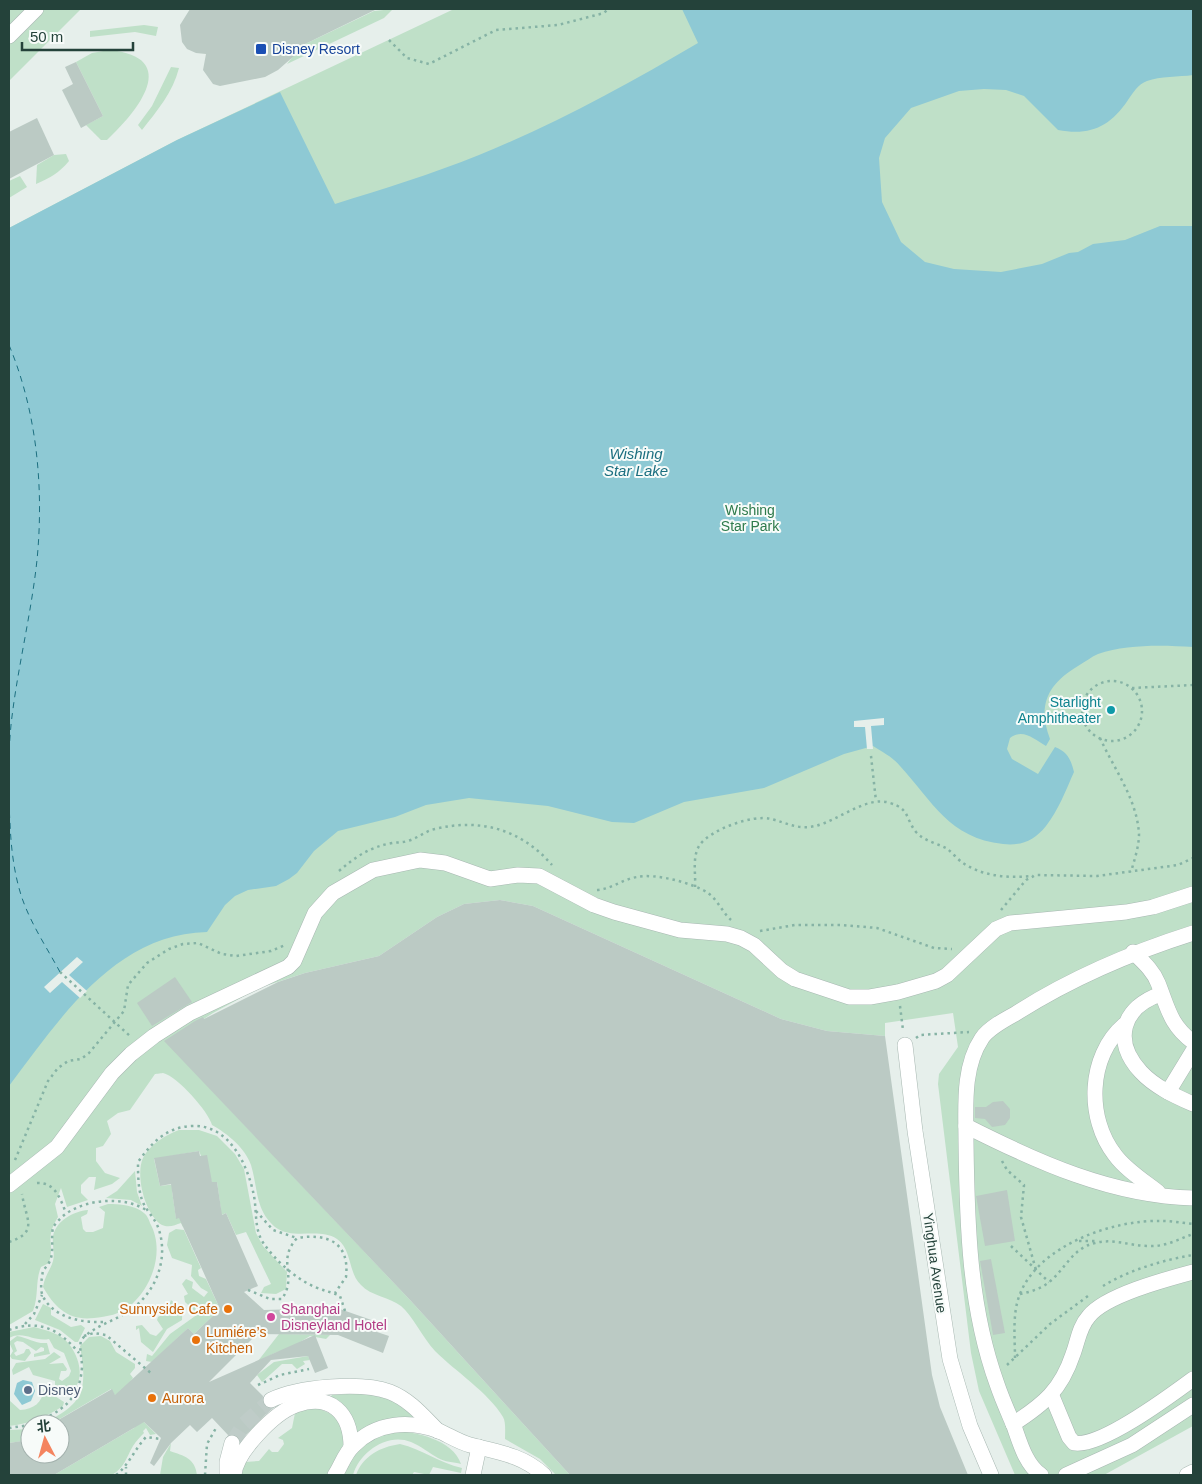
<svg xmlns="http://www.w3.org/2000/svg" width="1202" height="1484" font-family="Arial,'Noto Sans SC',sans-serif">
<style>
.green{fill:#bfe0c8}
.water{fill:#8ec9d4}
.pier{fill:#e6efeb}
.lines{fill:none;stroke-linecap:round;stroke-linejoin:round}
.ferry{stroke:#1c6f80;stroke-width:1;stroke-dasharray:6 5;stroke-linecap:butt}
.building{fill:#bbcac4}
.minor-tunnel{stroke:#bfccc8;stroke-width:15;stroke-dasharray:15 8;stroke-linecap:butt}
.minor-casing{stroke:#a8b8b2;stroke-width:16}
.path{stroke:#86b3a5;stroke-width:2.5;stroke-dasharray:2.5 4;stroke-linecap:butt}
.minor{stroke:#fff;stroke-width:15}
.transit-dot{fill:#1a4fb4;stroke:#f7fbf9;stroke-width:2}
.culture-dot{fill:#0f9aa8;stroke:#f7fbf9;stroke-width:2}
.food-dot{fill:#e8710a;stroke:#f7fbf9;stroke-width:2}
.hotel-dot{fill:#d1479c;stroke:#f7fbf9;stroke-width:2}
.service-dot{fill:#5c6f8a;stroke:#f7fbf9;stroke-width:2}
.labels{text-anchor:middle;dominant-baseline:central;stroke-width:4;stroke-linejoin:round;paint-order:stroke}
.transit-label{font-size:14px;fill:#164399;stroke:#f7fbf9;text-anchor:start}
.park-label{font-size:14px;fill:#2d7a4b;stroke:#f7fbf9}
.culture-label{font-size:14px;fill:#0d838f;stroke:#f7fbf9;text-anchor:end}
.street-label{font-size:14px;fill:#24423a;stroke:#f7fbf9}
.food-label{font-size:14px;fill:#c56008;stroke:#f7fbf9;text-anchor:start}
.hotel-label{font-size:14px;fill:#b23c85;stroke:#f7fbf9;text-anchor:start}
.service-label{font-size:14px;fill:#4e5e75;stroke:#f7fbf9;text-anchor:start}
.water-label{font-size:15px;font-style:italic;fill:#1c6f80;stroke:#f7fbf9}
</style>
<rect width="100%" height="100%" fill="#e6efeb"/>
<g class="green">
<polygon points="9,9 81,9 9,81"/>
<polygon points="393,9 384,18 287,64 301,46 374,11"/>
<path d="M454,9H1193V1426L1104,1475H1015L979,1391L971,1353L938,1084L939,1074L958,1047L953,1013L885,1023V1036L827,1031L781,1019L533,906L500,900L464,904L437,917L379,956L305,973L259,988L213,1013L167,1043L410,1300L570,1475H556L540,1459L505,1439C505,1432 506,1422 503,1417C489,1393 455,1371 435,1351C423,1338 412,1315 401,1306C389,1297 371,1296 361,1285C348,1273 352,1249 337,1239C318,1227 294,1241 275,1227C255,1210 258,1188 251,1165C245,1148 228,1134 212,1125C209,1112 177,1076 163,1073C163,1073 156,1074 155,1074L130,1110L118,1113L107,1121L111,1134L103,1146L96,1148V1161L105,1173L120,1178L112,1184L94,1190L96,1177H89L81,1185V1193L88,1200L67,1207L61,1188L55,1204L58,1217C44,1240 55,1242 49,1263L41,1267C35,1281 39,1296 33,1311L9,1325V228L177,140Z"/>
<polygon points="144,25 158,27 156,36 135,32 90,37 90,31"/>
<path d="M109,50C182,57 138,111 107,140H101L86,125L103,116L76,62L92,53Z"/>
<path d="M171,67L179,68C173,92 157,111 142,130L138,125L152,106Z"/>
<path d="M66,154L69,161C59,173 50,178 36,184L37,165L54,155Z"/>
<polygon points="20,176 27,187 9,198 9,181"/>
<path d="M179,1130H199L217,1136L235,1154L244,1169L256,1233L263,1246L287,1272L286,1289L276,1294L261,1293L264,1287L271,1284L246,1232L236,1235L226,1213L210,1220L221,1210L217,1182H212L199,1151L154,1159L160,1186L176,1184L177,1190L172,1191L176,1218L196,1215L183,1227L181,1223C175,1225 169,1228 162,1225C145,1215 135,1175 143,1158C150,1144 166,1135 179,1130Z"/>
<polygon points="135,1171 137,1192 142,1206 131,1200 106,1198 117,1191"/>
<path d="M108,1204C119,1204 135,1205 144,1213C147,1215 149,1220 150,1223C165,1250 153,1286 130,1306C121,1314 106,1317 94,1318C69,1321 55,1308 43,1287C45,1275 50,1271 53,1261C55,1253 52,1245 53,1237C55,1221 74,1211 88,1210L87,1214L81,1217L83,1229L86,1232H93L103,1228L105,1212L99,1207Z"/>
<polygon points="176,1229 184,1230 201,1268 198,1270 199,1276 206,1279 220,1309 194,1334 188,1328 152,1362 146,1361 147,1354 152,1356 170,1334 198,1314 185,1302 184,1296 188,1294 182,1284 186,1279 193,1282 192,1288 204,1297 208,1292 201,1288 191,1276 192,1265 172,1258 167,1245 169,1233"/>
<path d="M171,1300C179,1307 183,1309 182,1320L167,1329L153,1352L141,1342L139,1328L136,1330V1326L142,1325L150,1334L156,1336L163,1329L157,1320L158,1317L167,1312Z"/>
<polygon points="43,1304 51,1308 51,1315 71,1327 81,1325 85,1328 78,1342 75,1342 60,1330 35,1320"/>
<path d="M34,1327C45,1330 55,1332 64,1339C79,1351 89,1385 67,1393L55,1385V1381L33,1375L29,1367L13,1375L12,1370L16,1363L45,1359L54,1352L61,1357L49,1364L63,1363L67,1369L66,1371H61L59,1379L62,1381L69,1376L71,1371L64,1353L54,1348L49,1339C33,1342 24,1330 9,1338V1332Z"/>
<polygon points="279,1334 330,1335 326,1339 310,1336 287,1350 277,1352 258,1361"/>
<path d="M17,1336C29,1338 35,1344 47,1343L50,1354L34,1357V1354L44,1351V1348L41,1347L36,1351L23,1342L17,1341L14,1343L17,1351L14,1353L16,1356L24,1353L26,1349H29L31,1353L25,1361L12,1359L10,1356L13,1351L9,1342Z"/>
<path d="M101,1336L110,1341L116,1352L135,1364V1368L130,1374L133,1378L119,1395L123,1409L111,1389L51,1424H42C84,1404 88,1391 80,1346L89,1337Z"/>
<polygon points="308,1356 310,1360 303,1361 305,1364 297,1369 292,1364 282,1364 262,1382 257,1375 274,1362"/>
<path d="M44,1389L64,1402L63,1406C46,1417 29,1424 9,1426V1400L20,1410C34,1409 42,1403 44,1389Z"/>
<path d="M362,1393C385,1397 402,1402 417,1420L357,1434C352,1421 347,1399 330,1398L332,1395Z"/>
<polygon points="307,1408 318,1408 337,1417 346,1441 329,1475 239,1475 245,1462 259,1461 269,1449 272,1452 278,1452 284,1444 283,1440 278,1438 292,1428 295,1413"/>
<path d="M139,1417L156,1434L150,1435L146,1428L143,1431L144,1433C140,1437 136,1441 133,1446C126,1458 125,1467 112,1475H54L134,1428Z"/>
<polygon points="30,1429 30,1444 23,1441 9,1443 9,1430"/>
<path d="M392,1430C415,1432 453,1439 461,1464C454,1462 444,1462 438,1458C429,1453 421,1446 411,1442C387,1432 359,1453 353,1475H341C356,1450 363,1437 392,1430Z"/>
<path d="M171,1443L170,1451C184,1456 195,1458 197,1475H160L163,1457Z"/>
<path d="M400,1444C422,1449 439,1463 462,1468L461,1473L433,1467L429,1475L414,1472L412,1475H356C363,1456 380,1447 400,1444Z"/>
</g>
<g class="water">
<path d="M682,9H1193V75C1179,77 1160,76 1147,81C1138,84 1133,93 1128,100C1110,127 1090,136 1058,130L1024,96L1006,90L984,89L959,91L911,108L885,138L879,158L882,202L901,242L925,262L954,269L1001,272L1042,264L1069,253L1078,252L1093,244L1125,240L1160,226H1193V647C1163,645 1127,644 1098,654C1091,657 1085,662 1078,666C1048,684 1037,705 1050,739L1046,746C1034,739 1023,728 1010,738L1007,749L1012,759L1038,774L1055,747C1068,752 1071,760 1074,772C1066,790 1058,811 1046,826C1034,841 1021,846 1003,844C949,838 933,802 900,766C893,757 882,752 873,746L844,754L764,788L684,802L634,823L612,822L548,806L469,798L426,805L395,817L338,831L314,851L297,873L289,879L276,886L248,890L235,896L225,905L207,932C114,934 59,1020 9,1086V228L177,140L280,92L335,204C383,189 432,174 479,155C555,124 627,85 698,43Z"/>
<polygon points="23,1380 32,1382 35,1391 31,1401 22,1405 14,1394 17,1383"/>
</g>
<g class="pier">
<polygon points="884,718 884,725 871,726 873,749 867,749 865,727 854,727 854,721"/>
<polygon points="77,957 83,962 69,975 87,991 80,998 62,982 50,993 44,987"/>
</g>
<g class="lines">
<path class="ferry" d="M9,345C37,412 44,488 37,560C31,616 17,670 11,725C8,757 8,791 10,823C11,848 14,874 22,898C31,924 47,948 60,972"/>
</g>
<g class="building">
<polygon points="190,9 377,9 301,46 294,56 278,70 265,77 220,86 213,84 203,70 206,54 196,53 187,49 182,42 180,25"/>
<polygon points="76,62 103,116 81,128 62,90 73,84 65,67"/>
<polygon points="37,118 54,155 9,179 9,132"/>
<polygon points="500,900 533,906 781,1019 827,1031 885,1036 932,1375 940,1407 968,1475 570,1475 410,1300 164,1041 195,1021 203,1017 204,1019 278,982 305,973 379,956 437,917 464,904"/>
<polygon points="175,977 192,1002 152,1026 137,1003"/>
<polygon points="1003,1101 1010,1109 1010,1118 1005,1125 992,1127 985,1119 975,1118 975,1107 986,1107 993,1102"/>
<polygon points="199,1151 200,1156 207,1155 212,1182 217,1182 222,1215 226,1213 258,1286 244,1292 264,1310 337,1308 380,1323 377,1332 389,1336 383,1353 338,1335 257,1334 209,1382 315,1335 328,1368 315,1373 308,1356 271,1360 250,1383 263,1396 262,1403 265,1407 271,1409 241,1440 235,1434 228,1435 212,1418 197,1432 190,1425 171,1443 154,1466 150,1463 161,1438 144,1422 54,1475 9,1475 9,1443 22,1441 30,1437 30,1454 60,1454 60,1419 112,1389 115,1395 188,1328 194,1334 220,1309 179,1218 176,1219 171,1184 160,1186 154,1158"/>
<polygon points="1007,1190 1015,1241 985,1246 976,1196"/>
<polygon points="991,1259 1005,1333 993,1335 980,1261"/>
</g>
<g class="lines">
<polyline class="minor-tunnel" points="232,1443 244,1424 271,1400"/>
<defs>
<g id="minor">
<polyline points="9,36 36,9"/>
<path d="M1133,952C1142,961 1153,970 1158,983C1168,1008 1170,1025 1193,1042"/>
<path d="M1161,994C1122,1007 1112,1041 1141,1072C1155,1087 1175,1096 1193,1104"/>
<path d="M1124,1025C1088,1056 1086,1118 1115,1155C1126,1170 1144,1181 1158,1192"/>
<polyline points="905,1045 915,1131 950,1359 970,1426 991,1475"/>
<polyline points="1168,1092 1193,1051"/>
<path d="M966,1126C1037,1162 1112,1196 1193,1198"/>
<polyline points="9,1185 57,1147 112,1073 131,1054 154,1036 190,1013 288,967 294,961 315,913 333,893 373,870 420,860 445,863 490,879 518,875 539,876 594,905 614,912 680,930 727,934 741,938 754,945 782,971 795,979 849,997 870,997 898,992 936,981 947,975 996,929 1010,923 1126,912 1153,907 1193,894"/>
<path d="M1052,1396L1069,1437L1074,1443C1100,1448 1170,1396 1193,1379"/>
<path d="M271,1400C298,1387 361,1381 390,1392C410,1400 423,1416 438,1431"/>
<path d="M1013,1424C1044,1404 1061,1390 1073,1354C1078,1341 1079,1327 1089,1316C1106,1295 1167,1279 1193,1272"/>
<polyline points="227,1475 227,1462 232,1443"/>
<path d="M234,1475C236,1452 274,1413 296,1405C331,1392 351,1414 351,1447"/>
<path d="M335,1475C341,1466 345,1453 353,1446C376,1422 409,1420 439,1431C450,1436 459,1442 470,1445C498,1452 522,1455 544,1475"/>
<polyline points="473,1475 479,1447"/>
<path d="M1041,1475C1026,1465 1020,1443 1014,1426C1008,1412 1002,1399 997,1384C969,1307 967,1223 966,1142C966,1108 962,1068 982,1038C989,1028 1004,1020 1015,1014C1071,978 1130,953 1193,933"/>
<polyline points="1066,1475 1132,1445 1193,1405"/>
<polyline points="1187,1475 1193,1472"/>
</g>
</defs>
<use href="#minor" class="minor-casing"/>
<g class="path">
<polyline points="389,40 407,58 429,64 496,30 558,25 604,13 608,9"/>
<circle cx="1112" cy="711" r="30"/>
<polyline points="1132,688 1193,685"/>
<path d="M1100,738C1114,769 1137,799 1139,834C1139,847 1134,861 1131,872"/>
<polyline points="871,756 876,801"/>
<path d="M339,871C355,857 370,847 392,843C397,842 402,843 407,841C417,839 425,831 435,829C480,818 521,829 552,865"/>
<path d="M695,887C696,875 692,858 699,846C709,830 753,814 771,819C787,823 798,830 815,826C838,821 867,795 890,803C910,809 905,818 916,832C924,841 936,843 946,848C952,852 957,859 963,863C984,877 1009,878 1033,876"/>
<path d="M597,890C612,889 623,879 637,877C655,873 693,883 708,893C718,900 722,912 731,920"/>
<polyline points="1001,910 1026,880 1036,875 1097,876 1178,865 1193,858"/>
<polyline points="760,931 795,925 842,925 877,928 934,948 952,949"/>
<polyline points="60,972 131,1037"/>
<polyline points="900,1006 903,1030"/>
<polyline points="916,1038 920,1035 969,1032"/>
<polyline points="15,1160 48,1081 58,1068 68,1061 81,1059 89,1053 124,1011 128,985 147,963 169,949 183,944 198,943 222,954 236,956 271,951 285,945"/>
<polyline points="1002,1161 1007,1170 1024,1185 1021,1217 1036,1270"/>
<path d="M37,1183C55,1182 60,1198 66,1213"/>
<polyline points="256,1211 273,1230 297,1238"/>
<polyline points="1079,1241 1096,1241"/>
<path d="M9,1242C39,1232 26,1220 22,1194"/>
<polyline points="1011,1246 1049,1282"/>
<path d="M1103,1286C1129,1270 1163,1260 1193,1255"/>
<path d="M248,1290L270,1299H282C298,1275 276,1262 297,1238C327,1233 350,1242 346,1277L335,1293"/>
<path d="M1020,1294C1030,1292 1040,1289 1048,1283C1065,1270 1072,1248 1095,1243C1113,1238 1130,1246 1149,1246C1165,1247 1179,1239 1193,1234"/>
<path d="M103,1322C81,1323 51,1317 42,1294C40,1286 42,1278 43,1270C57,1258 50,1243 53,1227C57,1222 62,1216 67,1213C88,1199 124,1196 146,1210"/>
<polyline points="25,1324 34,1314 42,1295"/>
<path d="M9,1330C39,1319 59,1329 79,1353"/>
<polyline points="84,1336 94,1333 106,1335 152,1374"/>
<path d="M1015,1358C1015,1338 1012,1313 1020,1294C1039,1245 1114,1219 1163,1221C1173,1221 1183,1223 1193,1224"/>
<polyline points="1007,1365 1050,1324 1088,1296"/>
<polyline points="258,1385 280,1375 309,1369"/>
<path d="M32,1424C61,1412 80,1400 82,1367C82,1357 79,1350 81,1340C96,1324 117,1321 133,1308C157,1290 168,1258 159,1230C156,1219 146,1211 142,1200C138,1188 138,1174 138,1162C152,1142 167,1127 192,1126C229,1124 248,1165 254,1196C257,1212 254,1230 264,1244C276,1261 296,1279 315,1287C324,1291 332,1292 340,1296L345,1311"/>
<polyline points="9,1428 30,1425"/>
<path d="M116,1475C129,1465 134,1450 146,1437L161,1439"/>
<polyline points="126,1475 126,1467"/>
<polyline points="205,1475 207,1444 216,1428"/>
</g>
<use href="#minor" class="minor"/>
</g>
<rect class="transit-dot" x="255" y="43" width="12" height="12" rx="2.5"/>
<circle class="culture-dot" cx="1111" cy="710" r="5"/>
<g class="food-dot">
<circle cx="228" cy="1309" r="5"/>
<circle cx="196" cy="1340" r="5"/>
<circle cx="152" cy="1398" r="5"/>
</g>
<circle class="hotel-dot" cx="271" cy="1317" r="5"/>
<circle class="service-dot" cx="28" cy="1390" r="5"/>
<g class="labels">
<g class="transit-label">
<text x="272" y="49">Disney Resort</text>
</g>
<g class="park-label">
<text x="750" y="510">Wishing<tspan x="750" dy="16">Star Park</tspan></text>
</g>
<g class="culture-label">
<text x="1101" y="702">Starlight<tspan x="1101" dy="16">Amphitheater</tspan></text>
</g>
<g class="street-label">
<text transform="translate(935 1263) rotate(82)">Yinghua Avenue</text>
</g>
<g class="food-label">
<text x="218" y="1309" text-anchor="end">Sunnyside Cafe</text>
<text x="206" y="1332">Lumiére’s<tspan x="206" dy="16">Kitchen</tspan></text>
<text x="162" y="1398">Aurora</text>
</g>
<g class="hotel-label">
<text x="281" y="1309">Shanghai<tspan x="281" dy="16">Disneyland Hotel</tspan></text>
</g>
<g class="service-label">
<text x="38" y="1390">Disney</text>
</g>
<g class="water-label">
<text x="636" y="453">Wishing<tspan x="636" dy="17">Star Lake</tspan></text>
</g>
</g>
<rect width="1202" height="1484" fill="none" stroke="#24423a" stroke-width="20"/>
<g transform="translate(45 1439) rotate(354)"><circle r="24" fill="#f7fbf9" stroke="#a3b1ad"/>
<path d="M0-4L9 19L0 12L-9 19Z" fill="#f4845f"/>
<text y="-8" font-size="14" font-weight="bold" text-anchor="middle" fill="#24423a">北</text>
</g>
<path d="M22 42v8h111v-8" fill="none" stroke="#24423a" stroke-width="2.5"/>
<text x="30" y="42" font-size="15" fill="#24423a" stroke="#f7fbf9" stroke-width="4" paint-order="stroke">50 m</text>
</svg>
